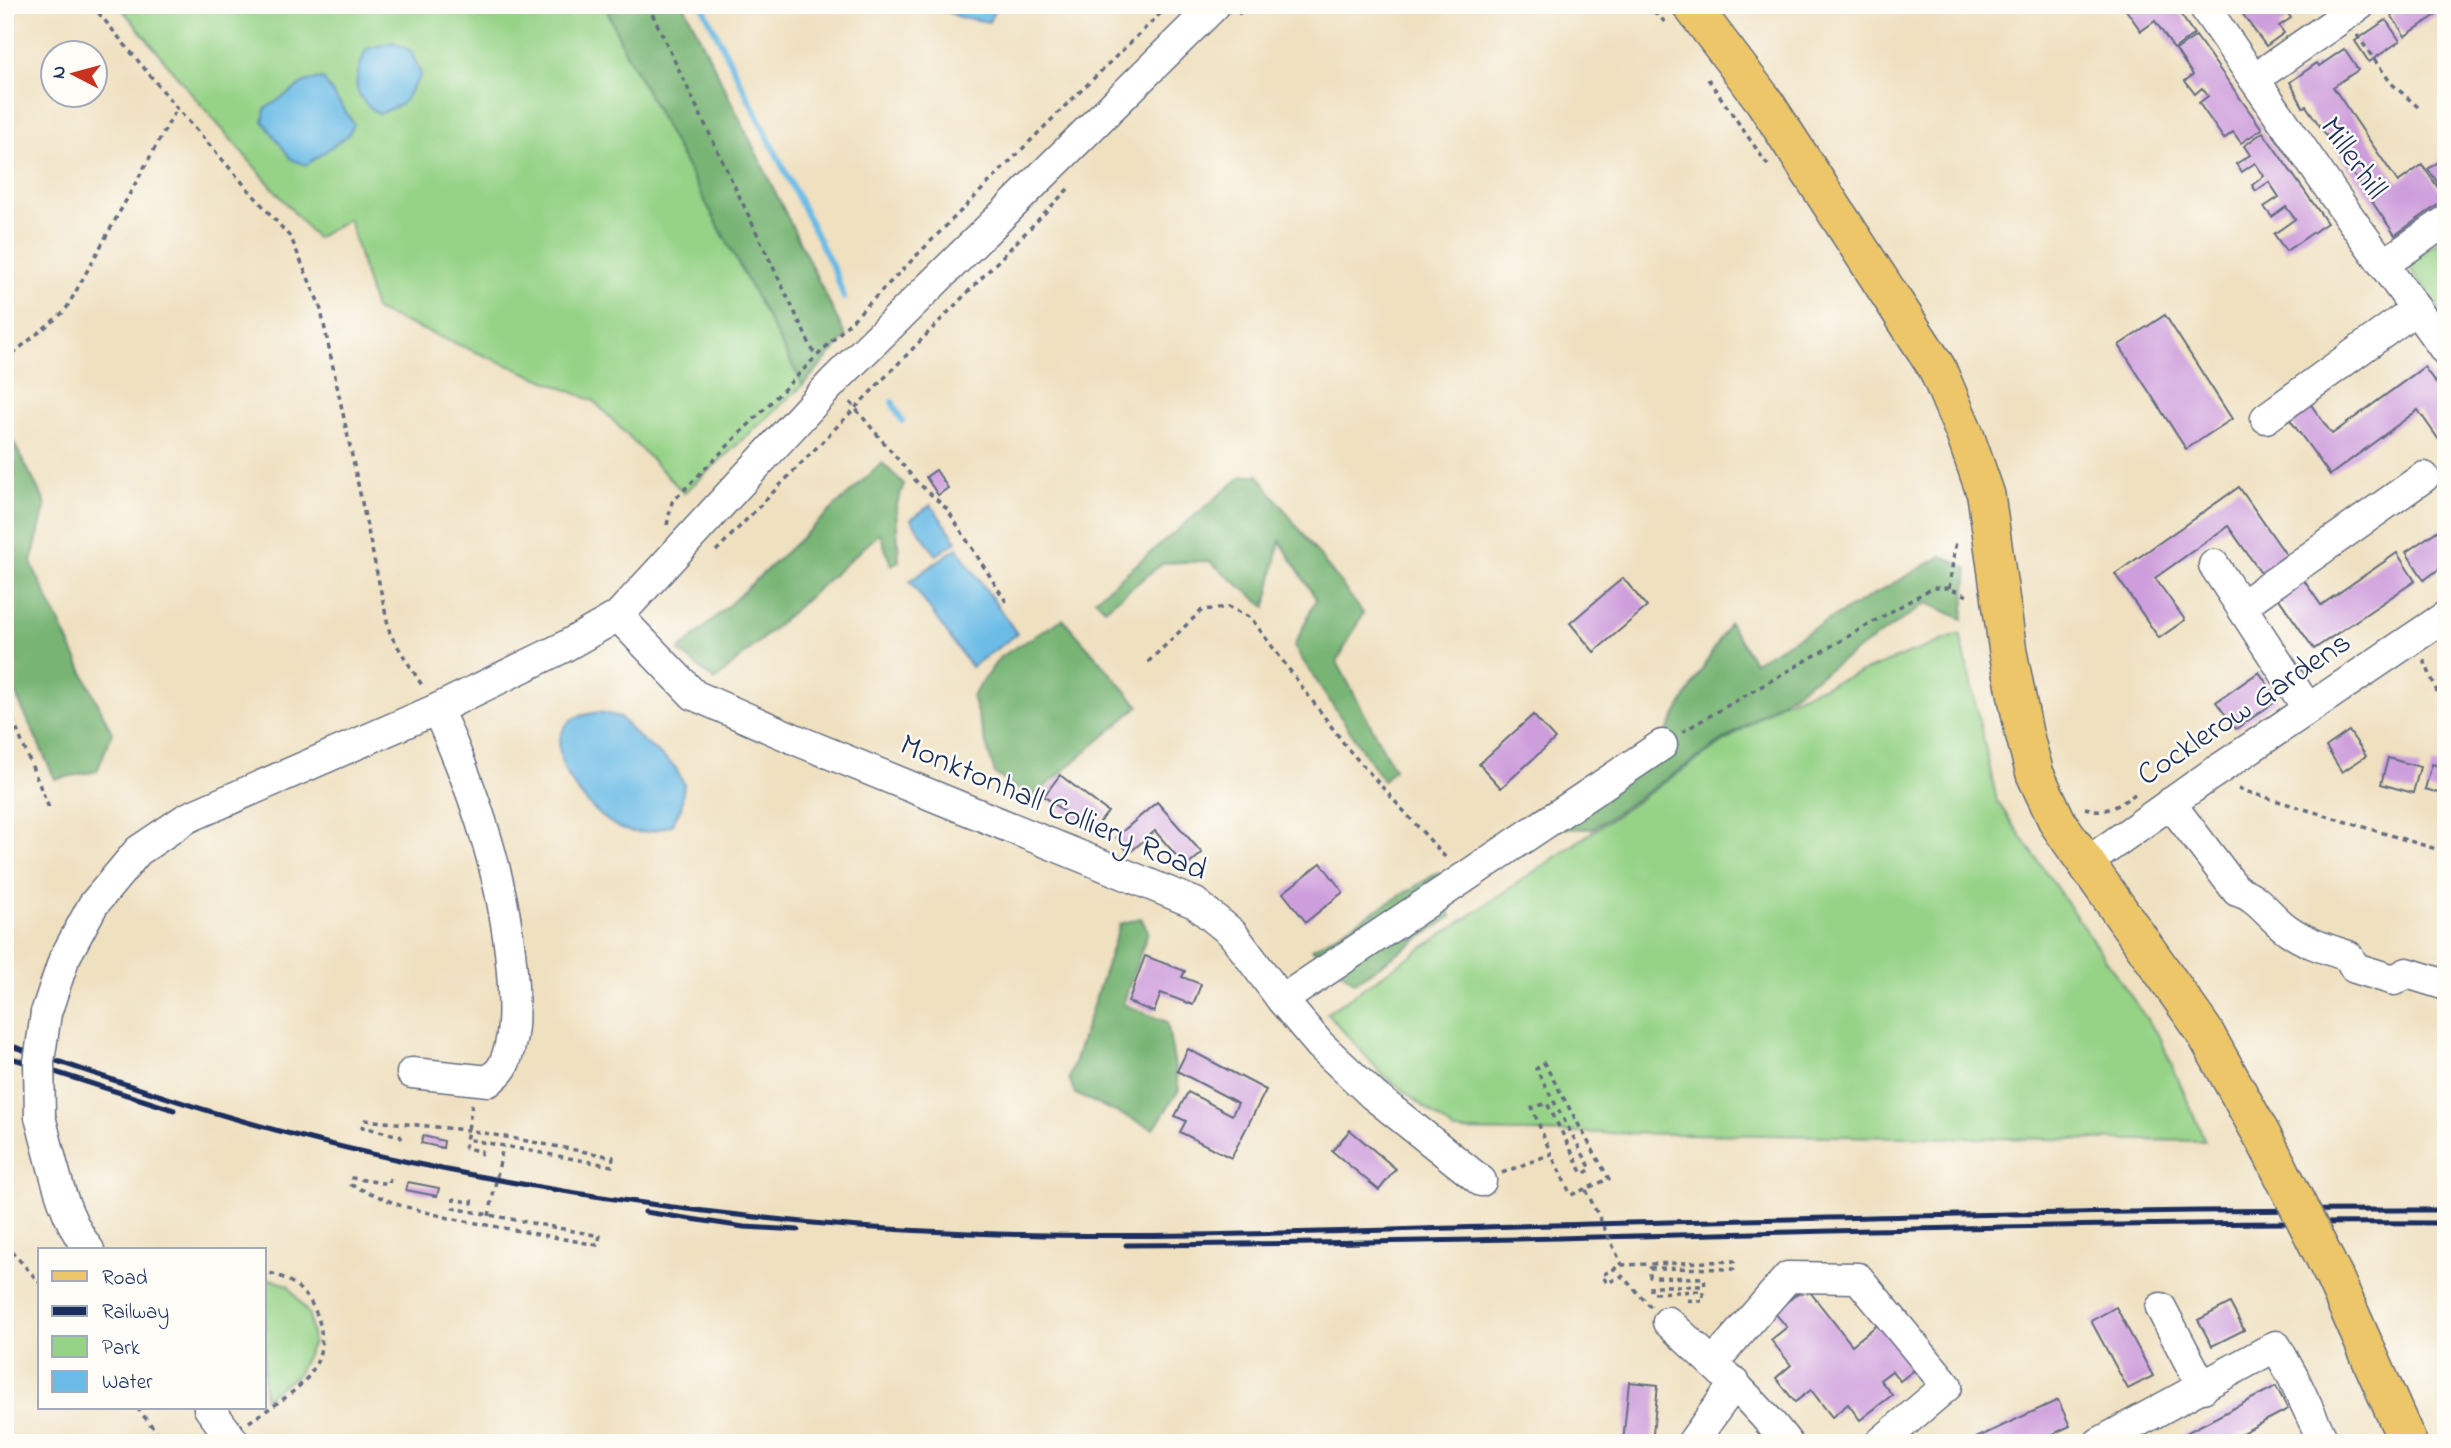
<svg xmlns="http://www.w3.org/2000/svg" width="2451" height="1448" font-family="'Indie Flower',sans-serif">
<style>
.green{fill:#96d387;stroke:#588172;stroke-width:2}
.forest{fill:#78b574;stroke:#4a7269;stroke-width:2}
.water{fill:#6bbbe6;stroke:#4375a2;stroke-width:2}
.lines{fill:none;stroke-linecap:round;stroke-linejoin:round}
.stream{stroke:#6bbbe6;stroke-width:6}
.building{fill:#cd9ddc}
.minor-casing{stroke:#656d80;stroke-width:33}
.major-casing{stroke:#656d80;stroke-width:40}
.path{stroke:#656d80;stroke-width:3.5;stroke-dasharray:5 5;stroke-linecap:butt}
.minor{stroke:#fff;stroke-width:30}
.major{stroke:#ecc669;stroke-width:37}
.rail{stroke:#1b2f5e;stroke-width:5}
.minor-bridge-casing{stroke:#656d80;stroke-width:33;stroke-linecap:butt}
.major-bridge-casing{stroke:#656d80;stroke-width:40;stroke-linecap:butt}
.path-bridge{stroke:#656d80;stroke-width:3.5;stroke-dasharray:5 5;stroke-linecap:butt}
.minor-bridge{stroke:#fff;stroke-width:30}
.major-bridge{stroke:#ecc669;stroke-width:37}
.labels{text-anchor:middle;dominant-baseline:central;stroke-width:5;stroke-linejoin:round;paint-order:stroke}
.street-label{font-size:32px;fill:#1b2f5e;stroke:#fdfcf7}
</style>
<rect width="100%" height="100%" fill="#fdfcf7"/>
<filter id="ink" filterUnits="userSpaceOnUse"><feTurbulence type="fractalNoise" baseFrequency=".0143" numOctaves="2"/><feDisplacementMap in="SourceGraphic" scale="14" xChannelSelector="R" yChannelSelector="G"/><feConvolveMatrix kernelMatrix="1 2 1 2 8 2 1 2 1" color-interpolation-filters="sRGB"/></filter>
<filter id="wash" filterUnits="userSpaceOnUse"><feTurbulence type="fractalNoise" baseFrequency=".00686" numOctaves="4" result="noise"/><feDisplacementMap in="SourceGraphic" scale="28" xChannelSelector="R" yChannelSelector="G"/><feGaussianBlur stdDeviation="1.57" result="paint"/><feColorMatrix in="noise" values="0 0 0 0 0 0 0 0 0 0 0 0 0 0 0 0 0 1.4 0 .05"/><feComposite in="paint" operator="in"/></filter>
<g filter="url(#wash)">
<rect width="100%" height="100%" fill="#efe0c0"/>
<g class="green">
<polygon points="119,5 605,5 623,47 803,385 684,493 594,401 375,310 349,219 316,238 191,93"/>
<polygon points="2446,236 2446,318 2407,264"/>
<polygon points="1960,634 1997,801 2161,1040 2205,1141 1455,1131 1383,1075 1327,1013 1781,703"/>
<polygon points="264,1277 288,1285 309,1315 313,1342 297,1375 264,1398"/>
</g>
<g class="forest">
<polygon points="605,5 684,5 846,337 803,385 623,47"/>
<polygon points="5,426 46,504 31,563 112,733 97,771 55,779 5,671"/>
<polygon points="882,463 904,484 896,507 899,561 891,565 880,533 715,681 679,651"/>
<polygon points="1258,475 1363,613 1337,662 1394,769 1383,781 1294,647 1316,599 1280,541 1266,607 1209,561 1163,563 1105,609 1095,599 1242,476"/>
<polygon points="1942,556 1968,569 1963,619 1927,603 1592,829 1561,828 1666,732 1729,623 1754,662"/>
<polygon points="1063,619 1139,706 1032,798 995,774 972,696 1000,657"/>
<polygon points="1439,872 1451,917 1355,982 1312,949"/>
<polygon points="1141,918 1148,931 1123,1004 1167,1022 1179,1090 1154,1129 1075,1094 1069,1078 1120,924"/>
</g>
<g class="water">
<polygon points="934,5 997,5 989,22 959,17"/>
<path d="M393,42L411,51L421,75L402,104L379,114C348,94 355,80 366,49Z"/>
<polygon points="323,79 354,124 348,135 306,165 291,159 263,121 265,109 307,81"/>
<polygon points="931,505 957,541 936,555 911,519"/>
<polygon points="957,548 1017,634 971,667 910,581"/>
<path d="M599,712L620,717L635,734L675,767L684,784L681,808L671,825C657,830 643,835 628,831C596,823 536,755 569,722C576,715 590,714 599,712Z"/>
</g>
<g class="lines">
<g class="stream">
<polyline points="702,5 835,272 844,298"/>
<polyline points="892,402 902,421"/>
</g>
</g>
<g id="blocks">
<g class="building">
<polygon points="2132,5 2174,5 2194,34 2174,49 2155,21 2141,31 2126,10"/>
<polygon points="2236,5 2282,5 2291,18 2279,26 2284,33 2266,46"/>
<polygon points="2406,5 2429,5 2436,15 2405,36 2391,15"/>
<polygon points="2386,20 2400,41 2369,62 2355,41"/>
<polygon points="2196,36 2262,129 2241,143 2233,132 2224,139 2199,103 2208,96 2202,88 2195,94 2185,81 2193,75 2176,50"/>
<polygon points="2344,49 2358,70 2333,87 2398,182 2422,165 2446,199 2395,235 2306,106 2303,107 2290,82 2317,63 2319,66"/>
<polygon points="2263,132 2327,223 2286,251 2274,234 2295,219 2286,207 2272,217 2264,207 2279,197 2269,182 2256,191 2252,185 2264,176 2255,163 2242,172 2236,164 2250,155 2244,146"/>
<polygon points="2446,157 2446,194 2428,169"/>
<polygon points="2165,315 2232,419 2186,449 2119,345"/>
<polygon points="2424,367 2446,397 2446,450 2418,410 2330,475 2288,417 2309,402 2332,434"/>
<polygon points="936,470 948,488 938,495 926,477"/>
<polygon points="2239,487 2321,605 2397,553 2415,581 2314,649 2228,526 2155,578 2185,620 2159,638 2115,574"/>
<polygon points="2446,525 2446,564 2424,580 2406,552"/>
<polygon points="1623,578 1647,607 1594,652 1570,623"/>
<polygon points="2259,672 2278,700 2236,729 2216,702"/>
<polygon points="1533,715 1555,739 1501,788 1479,764"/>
<polygon points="2349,731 2366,756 2342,772 2326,747"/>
<polygon points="2388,758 2420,767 2413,793 2381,784"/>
<polygon points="2432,764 2446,768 2446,795 2425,789"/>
<polygon points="1060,775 1108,812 1091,833 1044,796"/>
<polygon points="1157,802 1202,853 1186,867 1155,831 1129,853 1116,837"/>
<polygon points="1321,863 1343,892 1306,922 1283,893"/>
<polygon points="1145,956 1185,971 1182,977 1201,984 1193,1005 1161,993 1154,1012 1128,1002"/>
<polygon points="1188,1049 1266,1090 1231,1158 1180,1132 1186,1121 1175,1116 1188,1092 1232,1115 1238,1103 1177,1071"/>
<polygon points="1350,1130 1396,1169 1379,1190 1332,1151"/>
<polygon points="423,1136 444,1141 443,1148 421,1143"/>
<polygon points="408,1182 439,1188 437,1196 406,1190"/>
<polygon points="1806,1287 1852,1345 1881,1322 1917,1368 1900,1381 1892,1371 1880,1380 1892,1395 1860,1420 1848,1404 1832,1417 1811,1390 1795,1402 1776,1378 1791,1365 1771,1340 1787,1327 1774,1312"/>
<polygon points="2230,1303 2244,1330 2212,1346 2198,1320"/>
<polygon points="2116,1307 2153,1376 2128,1389 2091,1321"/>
<polygon points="1629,1382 1658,1385 1652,1443 1623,1443"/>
<polygon points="2276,1386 2288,1409 2223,1443 2167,1443"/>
<polygon points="2058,1400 2070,1426 2034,1443 1976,1443 1974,1439"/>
</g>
</g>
</g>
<g filter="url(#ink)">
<use href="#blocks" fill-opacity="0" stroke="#656d80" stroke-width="2"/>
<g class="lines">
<defs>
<g id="minor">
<polyline points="2203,5 2345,211 2446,351"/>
<polyline points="2254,79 2360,5"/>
<polyline points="2384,264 2446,221"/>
<polyline points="2266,418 2416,309"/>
<polyline points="2214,565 2308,709"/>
<polyline points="2241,606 2424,477"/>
<polyline points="618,616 694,695 799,741 1195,903 1232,933 1282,1000 1320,1045 1373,1095 1481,1181"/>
<path d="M2170,803L2237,891C2258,896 2270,918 2288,930C2306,943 2327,949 2348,956L2355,968L2394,980L2407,973L2446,985"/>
<polyline points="2085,864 2209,776 2446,616"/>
<polyline points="1282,1000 1662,745"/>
<polyline points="46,1013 64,959 93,905 138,851 187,818 437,709 562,648 618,616 833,382 1215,5"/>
<path d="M412,1073L489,1081C494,1076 500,1072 503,1066C515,1041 514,1013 513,987C508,890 477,797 437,709"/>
<path d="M40,1117C52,1161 61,1214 89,1250"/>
<polyline points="2161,1308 2203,1388"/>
<path d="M1668,1322C1710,1361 1752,1398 1787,1443"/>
<polyline points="1713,1363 1788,1277 1858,1278 1947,1386 1880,1443"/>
<polyline points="209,1408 235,1443"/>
<polyline points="1692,1443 1735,1383"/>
<polyline points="2099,1443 2276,1346 2293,1377 2324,1443"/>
</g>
<g id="major">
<polyline points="1691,5 1764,101 1937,368 1964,432 1986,495 2008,652 2024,733 2035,774 2058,823 2204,1031 2270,1150"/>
<polyline points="2335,1279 2408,1443"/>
</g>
</defs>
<use href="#minor" class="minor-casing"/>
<use href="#major" class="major-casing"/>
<g class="path">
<polyline points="92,5 177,108 291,238 320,306 390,634 423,687"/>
<polyline points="648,5 816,357"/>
<polyline points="1647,5 1668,25"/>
<polyline points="1238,14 1251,5"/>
<polyline points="2357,35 2391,83 2418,107"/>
<polyline points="1708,79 1769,167"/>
<polyline points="2437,184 2446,196"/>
<polyline points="5,360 65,311 177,108"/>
<polyline points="850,402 916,481 947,509 1007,603"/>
<polyline points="667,525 672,502 1059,112 1169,5"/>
<polyline points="716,551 1069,188"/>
<polyline points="1949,588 1956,541"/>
<polyline points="2424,660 2446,713"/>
<polyline points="1148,662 1202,610 1229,607 1251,618 1348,749 1446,858"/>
<polyline points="5,701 49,808"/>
<polyline points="1682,732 1932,588 1949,588 1970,597"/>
<polyline points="2238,789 2446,852"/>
<path d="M2085,808C2108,814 2116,807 2135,794"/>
<polyline points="472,1104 465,1148 481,1151 481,1158"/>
<polyline points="402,1139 400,1136 362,1127 365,1120 468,1130 613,1157 612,1166 466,1139"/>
<polyline points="1502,1173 1551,1154 1532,1108 1547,1103 1583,1174 1591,1169 1536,1069 1544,1063 1609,1179 1571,1195 1551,1154"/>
<polyline points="390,1178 389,1184 352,1178 351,1185 399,1205 449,1218 597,1245 600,1236 453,1208 454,1199 472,1203 473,1195"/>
<polyline points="5,1244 40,1283"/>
<polyline points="1651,1307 1622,1276 1607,1283 1602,1275 1622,1265 1734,1261 1734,1269 1650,1268 1650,1277 1704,1278 1705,1286 1651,1286 1651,1293 1703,1291 1703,1301 1683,1300"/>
<polyline points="137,1408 166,1443"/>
<path d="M249,1422C268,1409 300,1391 312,1371C337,1333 310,1278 264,1272"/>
</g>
<use href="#minor" class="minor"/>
<use href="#major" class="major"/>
<g class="rail">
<path d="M5,1044C80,1068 154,1095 229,1117C418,1172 617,1204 813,1223C1047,1245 1283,1233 1518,1226C1827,1218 2136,1209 2446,1210"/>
<polyline points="5,1056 174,1110"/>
<polyline points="645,1212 744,1227 798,1230"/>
<path d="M1126,1245C1566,1243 2006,1220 2446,1223"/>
</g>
<defs>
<polyline id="minor-bridge" points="40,1117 39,1062 46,1013"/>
<polyline id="major-bridge" points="2270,1150 2335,1279"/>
</defs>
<use href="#minor-bridge" class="minor-bridge-casing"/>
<use href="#major-bridge" class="major-bridge-casing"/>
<g class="path-bridge">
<polyline points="1586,1190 1622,1265"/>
<polyline points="489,1216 503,1146"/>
</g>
<use href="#minor-bridge" class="minor-bridge"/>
<use href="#major-bridge" class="major-bridge"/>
</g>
</g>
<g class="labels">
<g class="street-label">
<text transform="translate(2352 159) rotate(55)">Millerhill</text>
<text transform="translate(2245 710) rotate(-34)">Cocklerow Gardens</text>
<text transform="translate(1053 809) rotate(23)">Monktonhall Colliery Road</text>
</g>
</g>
<rect width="2451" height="1448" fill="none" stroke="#fdfcf7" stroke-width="28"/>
<rect x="38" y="1248" width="228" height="161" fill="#fdfcf7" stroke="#a3aaba" stroke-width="2"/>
<rect x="52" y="1271" width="35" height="10" fill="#ecc669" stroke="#a3aaba" stroke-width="2"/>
<text x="102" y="1284" font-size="21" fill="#1b2f5e">Road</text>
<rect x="52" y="1306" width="35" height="10" fill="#1b2f5e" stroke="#a3aaba" stroke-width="2"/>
<text x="102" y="1318" font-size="21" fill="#1b2f5e">Railway</text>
<rect x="52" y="1336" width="35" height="21" fill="#96d387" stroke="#a3aaba" stroke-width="2"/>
<text x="102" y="1354" font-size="21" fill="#1b2f5e">Park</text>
<rect x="52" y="1371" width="35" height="21" fill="#6bbbe6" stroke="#a3aaba" stroke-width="2"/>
<text x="102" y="1388" font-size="21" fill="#1b2f5e">Water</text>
<g transform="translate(74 74) rotate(276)"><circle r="33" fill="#fdfcf7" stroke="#a3aaba" stroke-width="2"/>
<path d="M0-5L12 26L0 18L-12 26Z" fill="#c8321e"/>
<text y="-10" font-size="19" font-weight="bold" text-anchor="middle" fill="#1b2f5e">N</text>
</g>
</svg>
